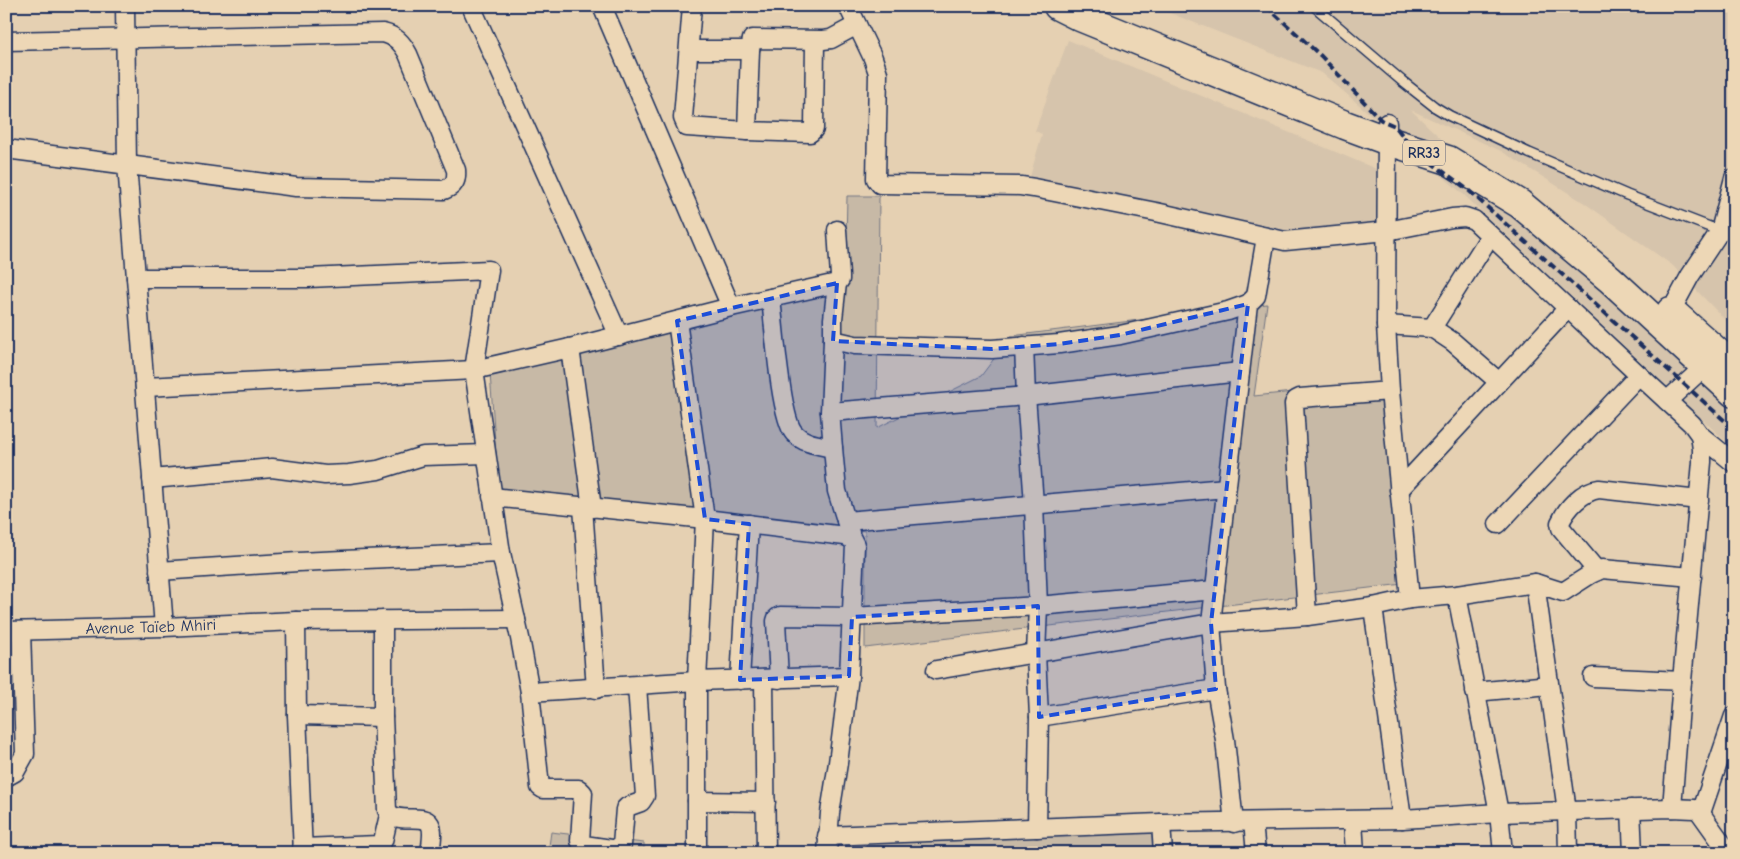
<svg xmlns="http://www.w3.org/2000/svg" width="1740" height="859" font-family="'Comic Neue',sans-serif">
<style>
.built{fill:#d6c4ac}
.green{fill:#c7b9a6;stroke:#717482}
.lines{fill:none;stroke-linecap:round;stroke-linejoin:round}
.lane-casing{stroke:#1b2f5e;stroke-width:12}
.street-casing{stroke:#1b2f5e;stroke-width:21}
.highway-casing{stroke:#1b2f5e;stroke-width:31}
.lane{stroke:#edd7b6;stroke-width:9}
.street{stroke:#edd7b6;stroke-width:18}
.highway{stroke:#edd7b6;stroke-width:28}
.rail{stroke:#1b2f5e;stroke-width:4;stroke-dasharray:8 4;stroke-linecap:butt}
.marked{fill:#1d4ed8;fill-opacity:0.2;stroke:#1d4ed8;stroke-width:4;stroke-dasharray:10 6;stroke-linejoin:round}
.labels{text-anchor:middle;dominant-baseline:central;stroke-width:4;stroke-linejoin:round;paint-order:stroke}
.shield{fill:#edd7b6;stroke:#5a6178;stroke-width:1}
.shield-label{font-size:15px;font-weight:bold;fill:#1b2f5e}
.street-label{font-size:16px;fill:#1b2f5e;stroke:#edd7b6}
</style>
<rect width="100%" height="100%" fill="#e5d0b2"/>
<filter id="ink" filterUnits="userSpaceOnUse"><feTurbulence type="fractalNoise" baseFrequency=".02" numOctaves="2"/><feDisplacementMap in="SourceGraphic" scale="10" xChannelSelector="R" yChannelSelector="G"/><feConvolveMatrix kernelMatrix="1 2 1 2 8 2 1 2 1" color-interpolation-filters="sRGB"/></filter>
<g filter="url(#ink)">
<g class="built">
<polygon points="1152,6 1734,6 1734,329 1672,265 1583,202 1501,151 1411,110 1516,210 1734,399 1734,449 1463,194 1322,73"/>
<polygon points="1068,40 1381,171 1384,236 1282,250 1268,243 1026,191 1042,134 1035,131"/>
</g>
<g class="green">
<polygon points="847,196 879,196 877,428 981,376 1011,336 1267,304 1254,396 1392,382 1403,584 865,648 865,531 499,497 490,373 731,313 845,292"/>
<polygon points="1166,829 1166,853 864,853 865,833"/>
<polygon points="551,832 644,843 644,853 548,853"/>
</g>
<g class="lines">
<defs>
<polyline id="lane" points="1314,6 1402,81 1435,107 1450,116 1529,153 1627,195 1720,231"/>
<g id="street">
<polyline points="125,6 127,165 164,627"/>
<polyline points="471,6 619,336"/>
<polyline points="602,6 731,307"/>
<polyline points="692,6 683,118 687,127 747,131"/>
<polyline points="848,6 873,58 878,73 876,179 880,184 1021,186 1034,188 1156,212 1285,241 1387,231 1452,218 1465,217 1474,220 1639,375 1692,424 1700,435 1702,449 1702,462 1682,681 1672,808"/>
<path d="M6,41L383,33C396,36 402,43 408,54L456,170C457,181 454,186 444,190L296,187L6,149"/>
<polyline points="815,41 814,129 810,133 747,131 750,50 752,39 823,40 831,39 857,25"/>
<polyline points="689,50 750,50"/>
<polyline points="1387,123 1386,325 1390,391 1410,599"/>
<polyline points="136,278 308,278 489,270 474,370 501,553 520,638 530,692 540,787 543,789 579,789 583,793 580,841 584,845 618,850 622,845 625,809 627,807 641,802 645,796 637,686"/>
<polyline points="837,283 833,319 833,340 855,345 992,349 1059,344 1120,335 1228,311 1248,304 1256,296 1266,237"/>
<path d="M771,298C774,323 780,417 794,433C804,444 819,445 833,448"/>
<polyline points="1665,320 1671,311 1690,276 1720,231 1734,178"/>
<polyline points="677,321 705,519 697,681 697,853"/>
<polyline points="1386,325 1432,328 1453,342 1499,382"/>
<polyline points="1432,328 1490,236"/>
<polyline points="833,340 830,412 833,448 837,491 850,533"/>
<polyline points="1024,346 1026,396 1034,504 1038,606 1036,654 1039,717"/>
<polyline points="570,348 592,508"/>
<polyline points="145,387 474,370 570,348 731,307 837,283 840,280 840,276 837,230"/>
<polyline points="1667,401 1704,367"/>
<polyline points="830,412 1026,396 1240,372"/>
<polyline points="1700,435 1734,463"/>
<polyline points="152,479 272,468 325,475 349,474 378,470 423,456 486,454"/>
<polyline points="1399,490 1568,308"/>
<polyline points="492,497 705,519 845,536 852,539 855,545 849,676 838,763 830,813 827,853"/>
<polyline points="583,507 596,689"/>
<polyline points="846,521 1226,488"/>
<polyline points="1498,524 1639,375"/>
<polyline points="159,571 298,562 501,553"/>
<path d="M1597,571L1561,528L1560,523C1566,509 1582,491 1599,489L1699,500"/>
<polyline points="1535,583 1567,811 1568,853"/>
<polyline points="1457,595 1499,813 1503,853"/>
<polyline points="1373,607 1402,819"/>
<polyline points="1307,616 1294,404 1296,400 1300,398 1390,391"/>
<path d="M383,620V717L387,810C395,826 423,812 430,824C434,831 431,845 430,853"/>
<polyline points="296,621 297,715 303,853"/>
<path id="s1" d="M6,631L164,627L296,621L516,619"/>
<polyline points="936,670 1211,623 1307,616 1373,607 1410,599 1457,595 1535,583 1563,592 1591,574 1602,569 1692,577"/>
<polyline points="1593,677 1682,681"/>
<polyline points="764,679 766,853"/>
<polyline points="779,679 776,621 777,618 780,616 852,617 1038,606 1215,590"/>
<polyline points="740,680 749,524"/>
<polyline points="530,692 697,681 849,676"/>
<polyline points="1475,692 1549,685"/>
<polyline points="297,715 383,717"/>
<polyline points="6,777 15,772 25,754 21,631"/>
<polyline points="697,801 766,802"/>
<polyline points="1631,809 1633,853"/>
<polyline points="1701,813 1734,716"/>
<polyline points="1353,821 1355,853"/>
<polyline points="1253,822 1256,853"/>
<polyline points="1161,823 1163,853"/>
<polyline points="1234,823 1225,740 1216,689 1211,623 1248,304"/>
<polyline points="1037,828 1039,717 1216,689"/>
<polyline points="827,836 1161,823 1402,819 1499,813 1672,808 1694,809 1699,811 1724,846 1726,853"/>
<polyline points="302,848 379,845 383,841 389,815"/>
</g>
<g id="highway">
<polyline points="1058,6 1080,17 1345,125 1388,141 1448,160 1520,204 1610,279 1734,393"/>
<polyline points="1671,311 1734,367"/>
</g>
</defs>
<use href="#lane" class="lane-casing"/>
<use href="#street" class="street-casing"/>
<use href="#highway" class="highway-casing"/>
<use href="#lane" class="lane"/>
<use href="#street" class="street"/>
<use href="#highway" class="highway"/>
<polyline class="rail" points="1266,6 1321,56 1381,120 1395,126 1414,150 1467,189 1734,429"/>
</g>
</g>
<path class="marked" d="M837,283L833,341L992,349L1059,344L1120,335L1248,304L1211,623L1216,689L1039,717L1038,606L852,617L849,676L740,680L749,524L705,519L677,321Z"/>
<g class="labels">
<rect class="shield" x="1403" y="140.5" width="42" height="25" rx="4"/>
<g class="shield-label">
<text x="1424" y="153">RR33</text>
</g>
<g class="street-label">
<text stroke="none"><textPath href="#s1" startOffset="145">Avenue Taïeb Mhiri</textPath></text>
</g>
</g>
<rect width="1740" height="859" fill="none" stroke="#edd7b6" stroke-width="25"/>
<rect x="12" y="12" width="1715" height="834" fill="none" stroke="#1b2f5e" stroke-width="2" filter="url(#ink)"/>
</svg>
